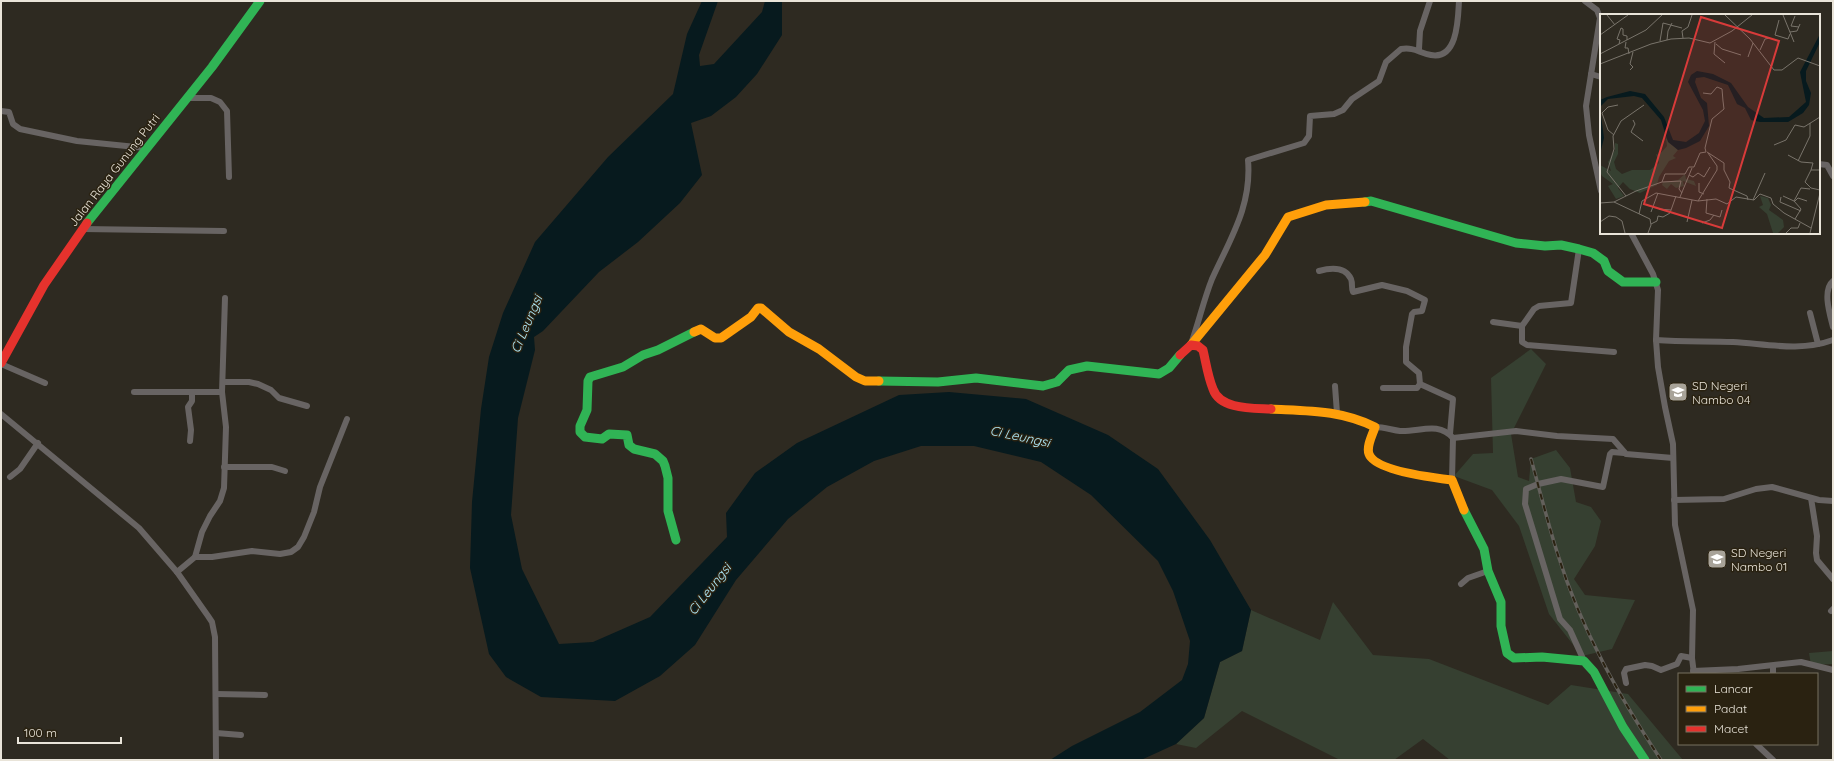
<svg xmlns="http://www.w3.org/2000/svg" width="1834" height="761" font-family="Quicksand,sans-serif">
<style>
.green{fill:#364031}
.water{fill:#071a1e}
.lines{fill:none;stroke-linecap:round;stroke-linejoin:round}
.street{stroke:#686463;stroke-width:6}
.fast{stroke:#30b455;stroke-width:9}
.slow{stroke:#ff9f0a;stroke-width:9}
.jam{stroke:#e5322d;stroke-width:9}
.rail-casing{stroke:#63605b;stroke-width:3.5}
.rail{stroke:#2a2211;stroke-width:2;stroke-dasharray:6;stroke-linecap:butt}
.labels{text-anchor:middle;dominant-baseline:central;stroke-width:3;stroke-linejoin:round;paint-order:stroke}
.street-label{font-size:12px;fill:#e9e4d9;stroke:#2a2211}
.poi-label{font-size:12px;fill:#e9e4d9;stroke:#2a2211;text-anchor:start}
.water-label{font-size:13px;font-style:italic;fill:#afebfc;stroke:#2a2211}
.inset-road{fill:none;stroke:#79746b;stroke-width:1}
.view{fill:#d83b3a;fill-opacity:0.15;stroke:#d83b3a;stroke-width:2}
.inset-edge{fill:none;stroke:#e9e4d9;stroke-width:2}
</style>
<rect width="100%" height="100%" fill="#2e2a21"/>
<g class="green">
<polygon points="1531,349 1546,364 1511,434 1518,477 1529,481 1531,459 1556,450 1570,468 1576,502 1591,507 1601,521 1595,546 1574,579 1585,595 1635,600 1612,649 1582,656 1549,614 1519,526 1492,490 1454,476 1473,454 1493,453 1491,378"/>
<polygon points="1333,602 1373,655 1429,659 1548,705 1571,685 1628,694 1683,760 1450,760 1423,739 1394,760 1340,760 1242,711 1196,748 1176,744 1204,718 1220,662 1242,651 1251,610 1320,640"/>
<polygon points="1833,651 1833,664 1811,665 1809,653"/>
</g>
<polygon class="water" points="702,1 718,1 699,55 700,66 714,64 762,12 765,1 782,1 782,35 757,74 736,97 711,116 691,123 702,175 680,203 638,242 599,272 543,331 534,337 535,350 518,418 511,515 522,569 559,644 593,642 650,617 727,537 726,513 755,473 797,443 899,395 949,392 1026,399 1108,435 1158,469 1210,540 1251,610 1242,651 1220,662 1204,718 1176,744 1141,760 1050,760 1072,746 1140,712 1182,680 1188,664 1190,641 1173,591 1158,561 1091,495 1041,462 974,446 921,446 874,461 827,487 788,519 736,580 695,645 660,676 615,701 541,697 506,677 489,654 470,568 472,502 481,409 489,357 503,313 535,242 608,157 673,94 687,34"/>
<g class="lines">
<g class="street">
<polyline points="1585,1 1597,10 1600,18 1586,106 1589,135 1601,191"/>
<polyline points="1419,49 1420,31 1430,1"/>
<polyline points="1591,74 1601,77"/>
<polyline points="187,98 211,98 220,102 227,111 229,177"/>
<polyline points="1,111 9,112 13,124 20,129 77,141 146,148"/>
<polyline points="1819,164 1827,165 1833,176"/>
<polyline points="83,229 224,231"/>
<polyline points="1631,233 1653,274 1658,290 1656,340 1658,367 1665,407 1673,444 1675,525 1693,610 1692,658 1694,674"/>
<path d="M1319,271C1330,268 1345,266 1351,279C1353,284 1351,288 1353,292L1382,285L1407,291L1425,300L1422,311L1414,312L1412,314L1406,347V362L1419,373L1420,384L1453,399L1450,434"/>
<path d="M1833,281C1822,290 1830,315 1833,327"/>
<polyline points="1810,313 1818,344"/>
<polyline points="1493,322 1522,326 1534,309 1539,306 1571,303 1579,249"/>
<polyline points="1522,326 1522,342 1527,345 1614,352"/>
<path d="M1656,340C1682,342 1707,341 1733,342C1767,344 1800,352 1833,340"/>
<path d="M1192,341C1199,321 1204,299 1212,279C1230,239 1252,206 1248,160L1304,143L1309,136L1310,116L1334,114L1343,110L1352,99L1379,81L1386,62L1401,49C1415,47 1419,53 1431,55C1458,60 1458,18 1459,1"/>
<polyline points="1,364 45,383"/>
<polyline points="223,382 249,382 258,384 271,390 279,398 307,406"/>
<polyline points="1335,386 1337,413"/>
<polyline points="1383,388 1417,388 1420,384"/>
<polyline points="134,392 222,392"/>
<polyline points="1,414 139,528 177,572 208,616 212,622 215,637 216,760"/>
<path d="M1375,427C1384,427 1392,430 1400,431C1420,432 1438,421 1453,438L1516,431L1557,436L1613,439L1626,454L1673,458"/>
<polyline points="190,441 191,430 188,407 192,401 192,392"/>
<polyline points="224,467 272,467 285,471"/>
<polyline points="10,477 20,469 38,443"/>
<polyline points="1452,480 1453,438"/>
<polyline points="1811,498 1817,536 1816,553 1817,560 1833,579"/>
<polyline points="1674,500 1724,499 1756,489 1772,487 1819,500 1833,501"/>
<polyline points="195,557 202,532 210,516 220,501 224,488 226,427 222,392 225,298"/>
<polyline points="177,572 195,557 212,557 252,551 280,554 291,552 298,547 304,537 314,512 320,487 347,419"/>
<polyline points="1461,584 1468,578 1488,571"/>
<polyline points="1831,611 1833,609"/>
<polyline points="1584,661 1570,630 1560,619 1525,504 1526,489 1538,484 1561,479 1603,487 1610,454 1612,452 1624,453"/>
<polyline points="1773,666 1773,674"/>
<polyline points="1693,671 1738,669 1801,662 1833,670"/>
<polyline points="1626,683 1624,673 1626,669 1645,665 1652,666 1661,670 1677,664 1681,656 1692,658"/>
<polyline points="216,694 265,695"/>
<polyline points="216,733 241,735"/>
<polyline points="1756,744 1773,760"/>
</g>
<g class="fast">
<polyline points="1365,202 1371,201 1516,243 1545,246 1561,245 1579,249 1593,253 1604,261 1608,271 1623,282 1656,282"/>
<polyline points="87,223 212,67 260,1"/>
<polyline points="879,381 938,382 976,378 1043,386 1057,382 1069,370 1087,366 1159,374 1169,368 1180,355"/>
<polyline points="1464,510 1484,549 1488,571 1501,602 1501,626 1507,653 1514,658 1542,657 1584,661 1594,672 1623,727 1645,760"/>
<polyline points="676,540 668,511 668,478 665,466 663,461 655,454 634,449 629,445 627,435 609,434 602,439 585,437 580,432 580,426 587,410 588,381 590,377 623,367 643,355 658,350 694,332"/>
</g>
<g class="slow">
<polyline points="694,332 701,329 715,338 721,338 751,317 758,308 761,308 789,332 819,349 856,377 865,381 879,381"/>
<polyline points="1191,345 1265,255 1288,217 1326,205 1365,202"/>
<path d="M1271,409C1309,411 1340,410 1375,427C1373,434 1366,446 1369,454C1375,471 1435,478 1452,480L1464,510"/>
</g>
<g class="jam">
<path d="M1180,355L1191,345L1198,346L1203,350C1206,363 1208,377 1213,389C1220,410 1254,408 1271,409"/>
<polyline points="1,363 44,285 87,223"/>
</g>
<defs>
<path id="rail" d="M1531,459C1540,491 1548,524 1558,555C1581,629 1619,696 1661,760"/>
</defs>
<use href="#rail" class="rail-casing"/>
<use href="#rail" class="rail"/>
</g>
<defs>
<symbol id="school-square" viewBox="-11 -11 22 22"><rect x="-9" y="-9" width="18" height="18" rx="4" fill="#a8a399" stroke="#2a2211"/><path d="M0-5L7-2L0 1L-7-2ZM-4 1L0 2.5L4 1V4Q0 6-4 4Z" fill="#fff"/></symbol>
</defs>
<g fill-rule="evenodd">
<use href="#school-square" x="1667" y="381" width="22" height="22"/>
<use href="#school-square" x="1706" y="548" width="22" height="22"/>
</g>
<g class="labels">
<g class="street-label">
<text transform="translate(114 170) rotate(-52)">Jalan Raya Gunung Putri</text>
</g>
<g class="poi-label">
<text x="1692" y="385">SD Negeri<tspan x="1692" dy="14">Nambo 04</tspan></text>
<text x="1731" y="552">SD Negeri<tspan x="1731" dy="14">Nambo 01</tspan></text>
</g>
<g class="water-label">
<text transform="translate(526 324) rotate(-67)">Ci Leungsi</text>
<text transform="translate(1020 436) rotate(12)">Ci Leungsi</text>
<text transform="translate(709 589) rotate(-52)">Ci Leungsi</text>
</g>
</g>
<g transform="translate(1600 14)">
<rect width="220" height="220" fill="#2e2a21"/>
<path d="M66,124L78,136L73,142L76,144L69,147L59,163L57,171L40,179L30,175L23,168L18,174L24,182L16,185L8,172L13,170L2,162L0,158V151L11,157L8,148L15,136V129L18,130V140L14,148L16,155L22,160L32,156H50L59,149L56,140L59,141L67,132ZM85,160L86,165L94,167L96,172L83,167L84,172L76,174L71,170L67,175L62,171L63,168L78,166ZM160,182L168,184L171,191L169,196L183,206L184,213L178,219H173L167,200L159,193L163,191Z" fill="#364031"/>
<path d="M220,20V28L206,57V67L211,79L209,91L203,99L188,108H160L151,106L145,94L137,90L128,71L104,63L96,64L95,68L101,84L107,89L109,112L100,127L86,134L78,136L68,128L61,106L42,84L34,82L8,85L0,93V86L7,83L30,77L45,80L64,103L73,126L86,128L99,119L105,107L103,96L88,68L91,61L97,57L113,60L131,69L148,93L164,104L189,103L206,88L200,58ZM0,94L4,124L0,140L1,117Z" fill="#071a1e"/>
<path class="inset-road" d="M7,1L15,11M125,1L150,25L174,56H182L198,44L220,52M183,1L194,28M195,2L191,12L199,13M179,6L175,21L188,25L190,20M190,18L197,17L200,10M0,21L28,1M83,24L82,17L88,13L92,1M67,26L68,17L72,9M60,27L63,9L82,14M26,28L25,34H28L29,40M115,28L114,40L125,49M19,30L20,26L17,25L21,14L23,15V21L27,22V26M116,30L122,35L141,41M160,36L165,25L170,24M0,40L46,16L62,1M148,43L153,29M0,50L51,30L71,25L89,24L110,29L132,17L152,1M30,56L33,53L30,50L33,38M33,106L35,110L31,118L43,127M14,121L8,116L2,99L8,93L18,91M174,131L186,126L195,111L204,113L220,103M107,138L124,149V156L130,168L129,174L147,182L148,186M188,141L201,148L213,149L211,156M198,147L210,122V109M220,156H211L205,168L211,174L220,176M89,161L93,163L98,159L104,163L110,153M62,168L81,167L79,175L82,179M99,169V178L104,180M26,182L7,158L14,135L13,122L21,107L44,91M183,182L194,187L201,195L195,205M80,183L92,154M181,183L180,188L201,197M107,185L106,199L120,203L122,196M153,186L165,159M98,187L117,156V152L108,139M194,187L201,174L210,175M14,188L36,177L62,168L65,160H85L89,153H94L100,139L106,138L105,134L112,105L124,95L123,87L122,75L117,73L111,80L103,79M194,188L198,184L207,187M0,189L14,188L50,205L51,211L48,219M59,195L71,196M51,198L58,179M39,200L42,187L56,179L98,187L116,185L127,190L136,183L154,186L160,180L171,184L173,190L184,199L211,214M0,208L9,202L16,203L22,207L25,219M87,208L92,186M102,209L110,206L114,201M51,210L57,207L58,202L63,203L70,199L76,182M186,219L191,214H198L200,209M210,219L220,179"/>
<path class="view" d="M101,3L179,27L122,214L44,190Z"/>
<rect width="220" height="220" class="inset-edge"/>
</g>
<rect width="1834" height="761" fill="none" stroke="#e9e4d9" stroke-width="4"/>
<rect x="1678" y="673" width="140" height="72" fill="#2a2211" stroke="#767061"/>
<rect x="1686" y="686" width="20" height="6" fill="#30b455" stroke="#767061"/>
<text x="1714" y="693" font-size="12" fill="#e9e4d9">Lancar</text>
<rect x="1686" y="706" width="20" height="6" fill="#ff9f0a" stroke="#767061"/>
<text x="1714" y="713" font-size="12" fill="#e9e4d9">Padat</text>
<rect x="1686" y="726" width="20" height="6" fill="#e5322d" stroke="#767061"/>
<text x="1714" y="733" font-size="12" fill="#e9e4d9">Macet</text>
<path d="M18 737v6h103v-6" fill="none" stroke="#e9e4d9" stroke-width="2"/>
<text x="24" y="737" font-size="12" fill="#e9e4d9" stroke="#2a2211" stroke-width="3" paint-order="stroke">100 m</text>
</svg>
